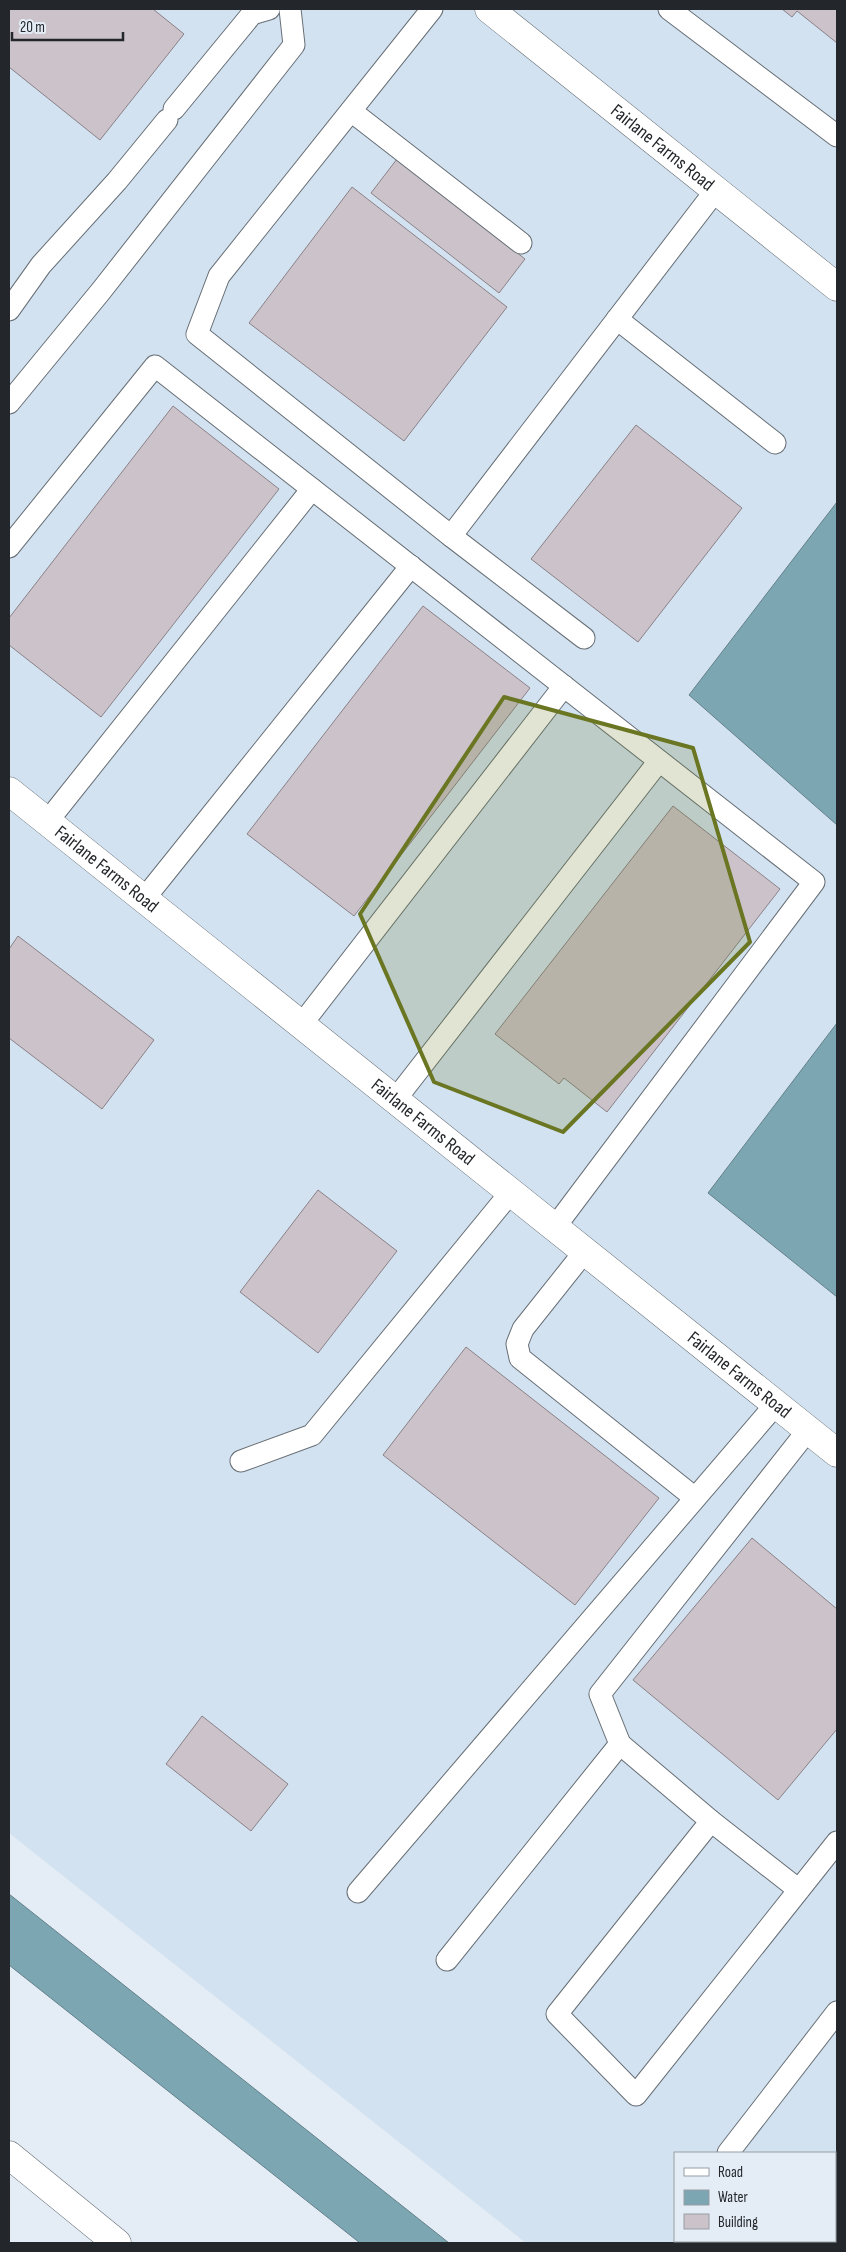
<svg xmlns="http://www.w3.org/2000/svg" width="846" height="2252" font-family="'Sofia Sans Condensed',sans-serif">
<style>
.built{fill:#d3e2f0;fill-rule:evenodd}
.water{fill:#7da6b3;stroke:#62808a}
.building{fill:#ccc2ca;stroke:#8a8188}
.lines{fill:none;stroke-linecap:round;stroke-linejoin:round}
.lane-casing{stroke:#666e75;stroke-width:23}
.street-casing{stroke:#666e75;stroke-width:29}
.lane{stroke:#fff;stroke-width:21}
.street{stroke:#fff;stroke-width:28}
.marked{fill:#6a7622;fill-opacity:0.2;stroke:#6a7622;stroke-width:4;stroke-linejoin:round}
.labels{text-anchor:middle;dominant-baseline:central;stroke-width:5;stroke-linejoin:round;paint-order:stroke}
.street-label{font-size:19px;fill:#23262a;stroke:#e4edf6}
</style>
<rect width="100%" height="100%" fill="#e4edf6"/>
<path class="built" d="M9,9H837V2243H526L9,1833ZM675,2153H835V2241H675Z"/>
<g class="water">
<polygon points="837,502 837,825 689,695"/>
<polygon points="837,1023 837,1297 708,1193"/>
<polygon points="9,1894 449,2243 360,2243 9,1965"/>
</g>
<g class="building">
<polygon points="9,9 153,9 184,34 100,140 9,67"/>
<polygon points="782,9 837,9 837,43 797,11 792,17"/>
<polygon points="397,159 525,259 499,293 371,193"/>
<polygon points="352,187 507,307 404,441 249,323"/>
<polygon points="173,406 279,489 101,717 9,645 9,618"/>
<polygon points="636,425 742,508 638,642 531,559"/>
<polygon points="423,606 530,688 354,916 247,834"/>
<polygon points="673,806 780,889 607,1112 564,1078 559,1084 495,1034"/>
<polygon points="18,936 154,1040 102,1109 9,1038 9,949"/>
<polygon points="318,1190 397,1251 318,1353 240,1292"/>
<polygon points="466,1347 659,1498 575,1605 383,1455"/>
<polygon points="752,1538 837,1609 837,1729 778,1800 633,1680"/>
<polygon points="202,1716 288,1784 251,1831 166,1764"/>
</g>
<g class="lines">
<defs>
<g id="lane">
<polyline points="432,9 219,276 197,334 451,536 716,190"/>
<polyline points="669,9 837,136"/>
<polyline points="174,109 252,14 269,9"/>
<polyline points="351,111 521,243"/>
<polyline points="9,310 41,265 117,181 167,120"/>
<polyline points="617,319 775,443"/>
<polyline points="9,403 101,291 294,45 290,9"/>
<polyline points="451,536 584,638"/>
<polyline points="9,547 155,366 814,882 555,1227"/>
<polyline points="47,822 312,489"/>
<polyline points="144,899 411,566"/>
<polyline points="301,1025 564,686"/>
<polyline points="395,1100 659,761"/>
<polyline points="585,1251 523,1329 517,1344 520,1358 695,1498"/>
<polyline points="241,1461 312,1435 511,1192"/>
<polyline points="620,1744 711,1821"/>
<polyline points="799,1890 711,1821 557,2014 636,2095 837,1842"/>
<polyline points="358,1892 776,1404"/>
<polyline points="447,1960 620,1744 600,1694 808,1430"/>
<polyline points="728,2153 837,2012"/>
</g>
<g id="street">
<path id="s1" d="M489,9L837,287"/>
<path id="s2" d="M9,791L837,1453"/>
<polyline points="9,2155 117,2243"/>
</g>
</defs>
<use href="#lane" class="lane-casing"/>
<use href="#street" class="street-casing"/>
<use href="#lane" class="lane"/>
<use href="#street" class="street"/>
</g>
<path class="marked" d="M504,697L693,748L750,942L563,1132L434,1082L360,914Z"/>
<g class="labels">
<g class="street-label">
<text stroke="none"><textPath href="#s1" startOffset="222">Fairlane Farms Road</textPath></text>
<text stroke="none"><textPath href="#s2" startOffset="125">Fairlane Farms Road</textPath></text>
<text stroke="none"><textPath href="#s2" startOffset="530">Fairlane Farms Road</textPath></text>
<text stroke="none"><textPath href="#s2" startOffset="935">Fairlane Farms Road</textPath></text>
</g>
</g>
<rect width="846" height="2252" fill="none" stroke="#23262a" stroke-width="20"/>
<rect x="674" y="2152" width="162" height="90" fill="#e4edf6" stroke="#979da4"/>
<rect x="684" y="2168" width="25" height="8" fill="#ffffff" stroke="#979da4"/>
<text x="718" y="2177" font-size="15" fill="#23262a">Road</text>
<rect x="684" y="2190" width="25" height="15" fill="#7da6b3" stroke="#979da4"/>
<text x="718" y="2202" font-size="15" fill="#23262a">Water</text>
<rect x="684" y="2214" width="25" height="15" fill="#ccc2ca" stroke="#979da4"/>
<text x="718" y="2227" font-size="15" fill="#23262a">Building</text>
<path d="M12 32v8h111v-8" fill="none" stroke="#23262a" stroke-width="2.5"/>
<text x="20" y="32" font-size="15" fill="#23262a" stroke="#e4edf6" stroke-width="4" paint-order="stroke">20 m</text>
</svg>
